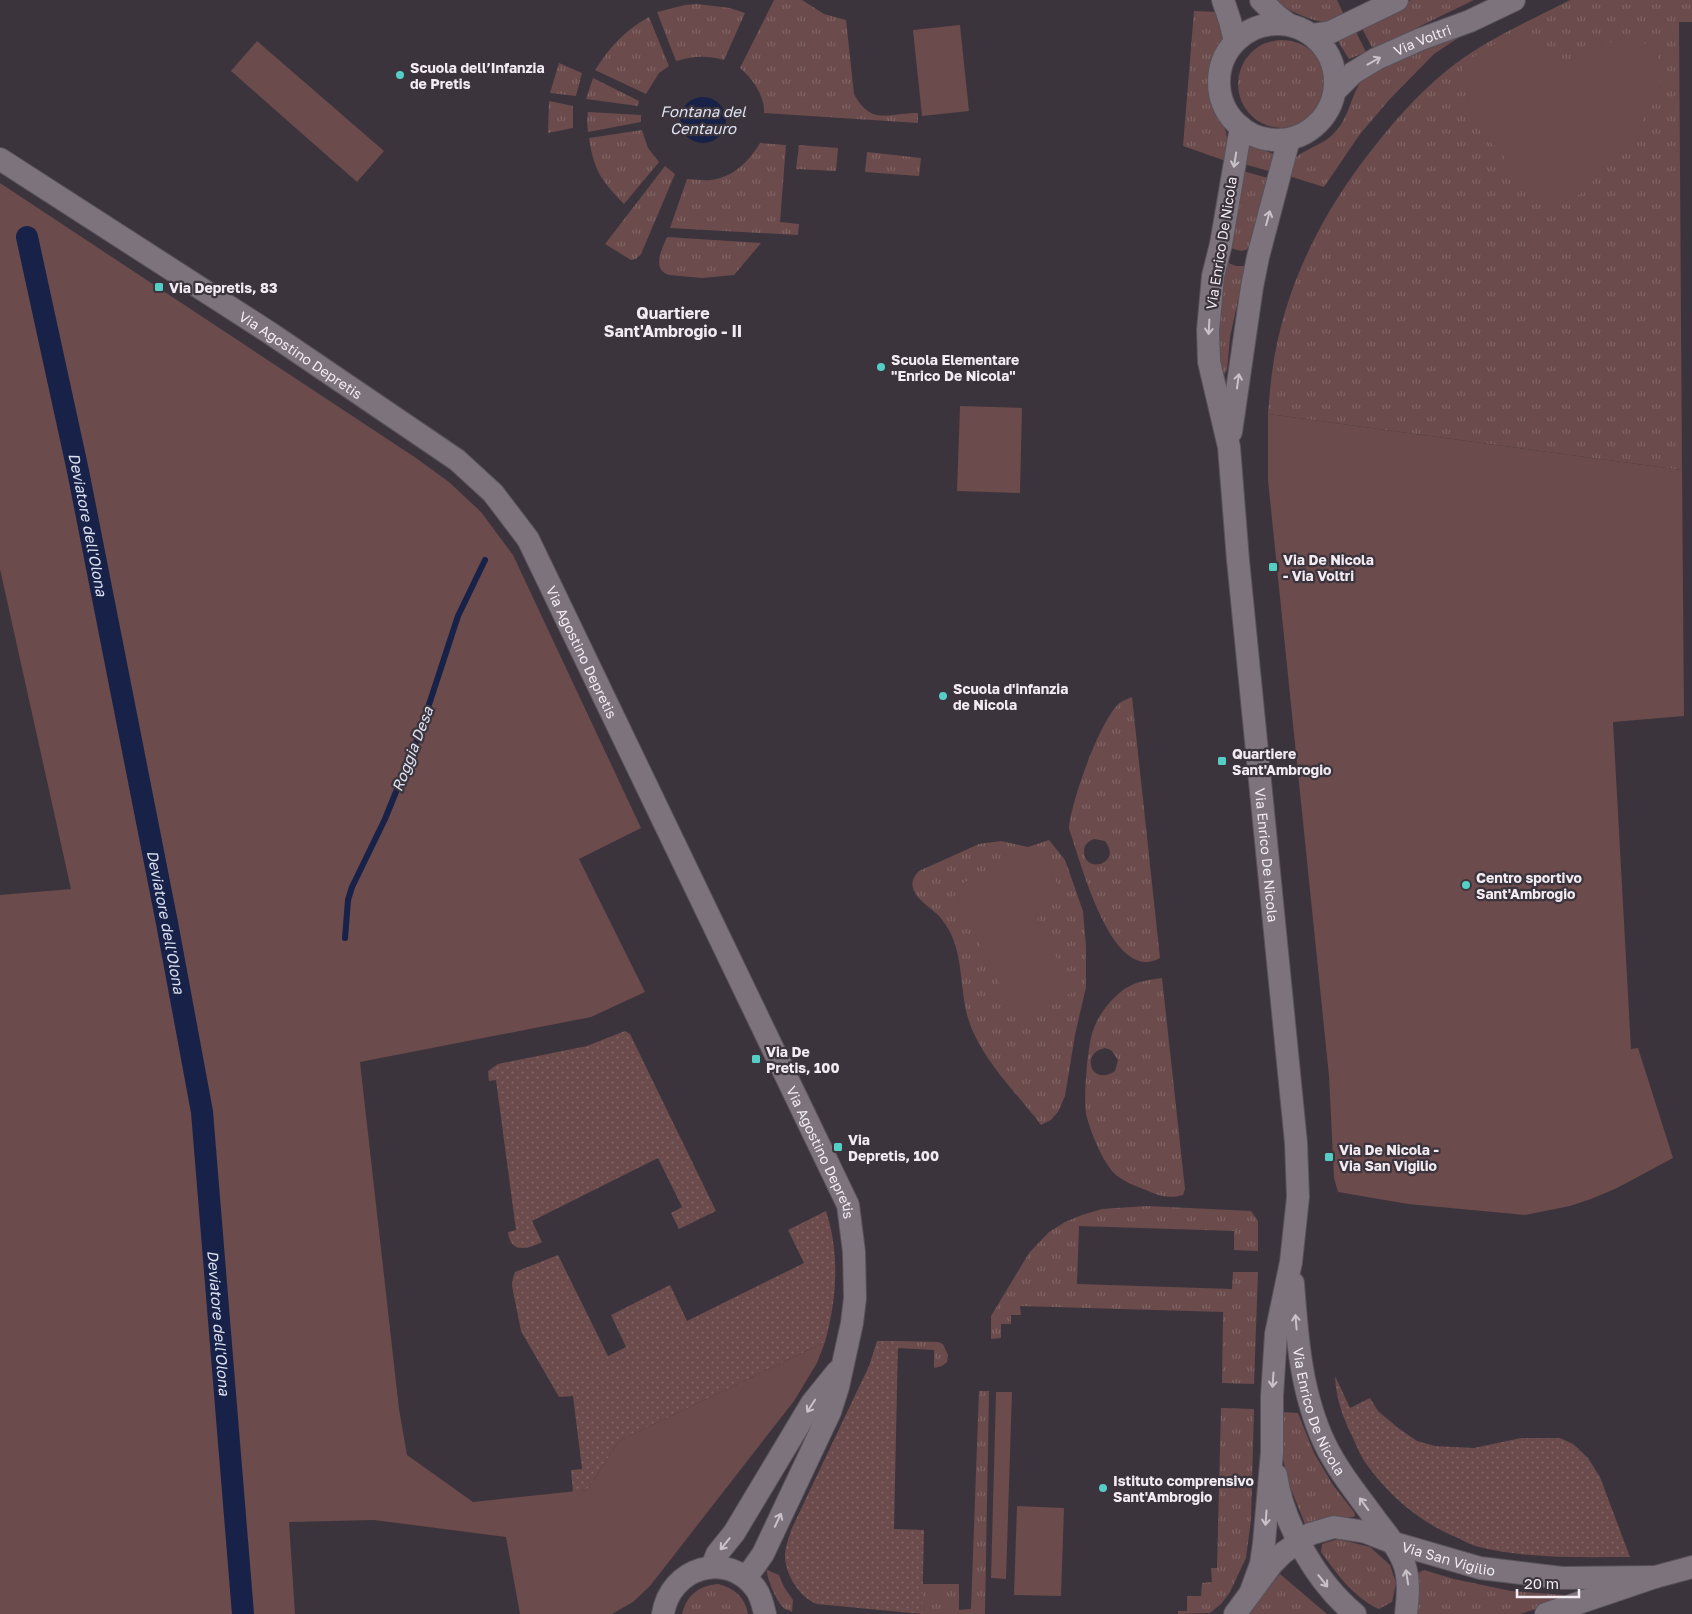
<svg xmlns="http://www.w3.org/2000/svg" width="1692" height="1614" font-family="'Golos Text',sans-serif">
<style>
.grass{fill:url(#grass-tufts);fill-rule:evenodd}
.park{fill:#6b4b4b}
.garden{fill:url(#garden-dots)}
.water{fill:#182248}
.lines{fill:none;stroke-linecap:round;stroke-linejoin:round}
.stream{stroke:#182248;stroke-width:6}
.canal{stroke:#182248;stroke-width:22}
.minor-casing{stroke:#59525a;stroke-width:24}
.minor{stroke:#7c737d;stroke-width:22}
.oneway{stroke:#c9c2c9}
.poi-dot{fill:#55cec5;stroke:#3c343d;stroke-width:2}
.labels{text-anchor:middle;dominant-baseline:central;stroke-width:4.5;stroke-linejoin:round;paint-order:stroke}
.street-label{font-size:14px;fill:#f2ecf2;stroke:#3c343d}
.poi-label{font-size:14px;font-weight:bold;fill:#f2ecf2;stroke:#3c343d;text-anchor:start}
.water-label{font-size:15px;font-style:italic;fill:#dde2f1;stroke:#3c343d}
.quarter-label{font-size:16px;font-weight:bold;fill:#f2ecf2;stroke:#3c343d}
</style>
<defs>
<pattern id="grass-tufts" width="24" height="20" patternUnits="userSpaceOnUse" patternTransform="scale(1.25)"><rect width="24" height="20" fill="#6b4b4b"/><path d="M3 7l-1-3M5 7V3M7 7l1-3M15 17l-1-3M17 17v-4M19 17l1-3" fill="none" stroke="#816565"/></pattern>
<pattern id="garden-dots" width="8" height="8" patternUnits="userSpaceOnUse" patternTransform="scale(1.25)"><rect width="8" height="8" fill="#6b4b4b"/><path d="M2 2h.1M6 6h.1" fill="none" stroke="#816565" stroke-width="1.8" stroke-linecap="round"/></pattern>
</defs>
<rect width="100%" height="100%" fill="#3c343d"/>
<g class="grass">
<path d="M774,0H802L824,14L846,20L854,94C871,126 888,113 918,113V123L764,113C765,96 752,78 740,68Z"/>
<path d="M1273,0H1337L1344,15C1338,17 1332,22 1325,22C1315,23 1281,7 1273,0Z"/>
<polygon points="1411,0 1474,0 1373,49 1360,25"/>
<path d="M1570,0H1692V22H1679L1682,470L1268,414C1269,401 1270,387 1272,373C1283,287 1324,208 1378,142C1401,113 1425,87 1455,64C1490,38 1531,20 1570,0Z"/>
<path d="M697,4L730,8L745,13L724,60C706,55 694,56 676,61L657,12L685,5Z"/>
<polygon points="1194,11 1217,12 1224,43 1215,62 1211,81 1213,99 1226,132 1228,148 1226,161 1183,146"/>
<path d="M649,17L669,66L659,73L646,94L595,70C610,47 625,30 649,17Z"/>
<polygon points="1354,28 1366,52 1349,59 1336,38"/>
<path d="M1461,36L1434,54L1390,99L1360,134L1324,187L1289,176C1290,172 1290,166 1292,162C1296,153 1321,145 1330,137C1349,121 1349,100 1361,81C1374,60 1436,45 1461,36Z"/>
<circle cx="1282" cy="84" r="44"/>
<polygon points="559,63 582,73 576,96 550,93"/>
<polygon points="593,78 639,101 638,106 586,99"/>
<polygon points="549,101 573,106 573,128 548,133"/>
<polygon points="588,112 641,115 641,122 588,132 587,121"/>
<path d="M642,130L648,148L659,162L624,204C601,180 594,171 589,138Z"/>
<path d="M760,143L786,145L780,222L799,224L798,235L670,228L687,179C695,179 704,181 711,180C734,177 749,161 760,143Z"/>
<polygon points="1245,144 1274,154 1269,171 1240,163"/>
<polygon points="799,145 838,148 836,171 796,169"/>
<polygon points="867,152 921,158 919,176 865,172"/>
<polygon points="665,166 675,174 641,254 636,259 631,260 605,244"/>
<path d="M1239,170L1268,178L1251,245C1246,253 1239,251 1231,248Z"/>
<path d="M667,237L761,243L734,275L702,278L669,275C651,269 662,249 667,237Z"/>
<polygon points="1226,262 1236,266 1245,266 1245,268 1230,337 1227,370 1224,375 1219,374 1216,339"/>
<path d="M1132,697L1160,958C1111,986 1080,858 1069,829C1070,804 1101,716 1121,702C1124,700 1128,699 1132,697ZM1094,839L1105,841C1123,864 1084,875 1084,851C1084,844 1089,841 1094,839Z"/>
<path d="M1049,840L1065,860L1083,911L1086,947V987L1075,1035L1065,1096L1058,1112L1051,1120L1041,1125C1016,1092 980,1058 968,1018C960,990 963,957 950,932C947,926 943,921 939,916C927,904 900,890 919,871L979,844L1001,841L1028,847Z"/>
<path d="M1162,978L1185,1189L1183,1195C1170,1199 1158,1196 1146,1190C1136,1186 1121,1181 1113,1172C1102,1160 1089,1129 1086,1113C1084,1097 1086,1080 1087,1064C1089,1050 1090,1035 1096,1023C1102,1010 1114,996 1126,988C1137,981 1149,980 1162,978ZM1105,1048L1111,1050L1118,1060L1115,1071C1092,1087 1079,1053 1105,1048Z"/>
<polygon points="1147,1206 1251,1211 1258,1221 1258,1251 1234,1250 1234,1231 1079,1226 1077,1284 1232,1289 1233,1272 1258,1272 1254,1384 1222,1383 1223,1312 1020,1306 1021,1315 1011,1315 1011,1324 1001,1324 1001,1338 991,1339 991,1316 1029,1253 1049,1232 1065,1222 1082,1215 1102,1209"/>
<polygon points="898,1341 938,1342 943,1344 948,1355 947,1362 942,1366 934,1368 934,1350 897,1348"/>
<polygon points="979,1391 989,1391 985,1614 922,1614 922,1584 959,1584 959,1610 971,1609"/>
<polygon points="1221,1408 1254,1409 1251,1520 1246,1558 1230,1592 1221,1604 1210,1613 1178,1614 1178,1611 1187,1611 1187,1596 1201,1596 1202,1583 1212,1582 1211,1568 1217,1568"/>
<polygon points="1282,1412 1298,1413 1314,1453 1333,1485 1354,1512 1355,1515 1354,1517 1336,1517 1309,1524 1305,1524 1289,1484 1281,1451"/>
<path d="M1338,1539L1370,1547L1390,1565L1396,1583L1392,1602L1379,1609C1355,1599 1336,1573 1321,1552L1322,1544Z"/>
<path d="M767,1570L779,1575L784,1587L793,1600L792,1612C791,1611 784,1609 784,1608C777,1603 766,1577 767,1570Z"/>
<polygon points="1424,1570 1454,1579 1511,1591 1566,1595 1568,1599 1520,1614 1417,1614 1416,1574"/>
<polygon points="1280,1574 1327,1614 1247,1614"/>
<path d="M718,1584C734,1588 745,1597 748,1614H682C687,1595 698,1586 718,1584Z"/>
</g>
<g class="park">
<polygon points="960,25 969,111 922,116 913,30"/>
<polygon points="1521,29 1559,68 1593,46 1606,43 1619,41 1641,41 1657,52 1661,90 1626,147 1581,193 1574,198 1559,203 1550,202 1542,198 1473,123 1462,63"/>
<polygon points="257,41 384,151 357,182 231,71"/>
<polygon points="0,183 416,458 449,482 481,512 513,555 641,828 579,859 645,992 591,1017 360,1062 399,1409 407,1455 473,1502 587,1490 619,1441 825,1342 817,1363 794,1401 650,1586 633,1602 612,1614 520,1614 506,1537 374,1520 289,1522 295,1614 0,1614 0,895 71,889 0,569"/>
<polygon points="960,406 1022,408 1020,493 957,491"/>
<polygon points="1268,414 1682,470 1684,716 1613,722 1631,1049 1638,1048 1673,1158 1617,1188 1591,1199 1570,1206 1525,1215 1408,1204 1338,1192 1334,1178 1329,1076 1268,480"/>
<polygon points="1039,846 1064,898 1035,913 1073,992 1017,1019 953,888"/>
<polygon points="996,1392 1012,1392 1006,1579 991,1578"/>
<polygon points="1017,1506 1064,1508 1061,1596 1014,1595"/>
</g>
<g class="garden">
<path d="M625,1031L630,1034L716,1211L679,1229L671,1213L682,1207L658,1158L532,1221L542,1242C528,1249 510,1254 508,1232L516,1230L496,1080L489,1081L488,1071L498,1064L587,1046Z"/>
<path d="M826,1211C840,1254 837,1298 825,1342L619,1441L587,1490L573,1492L571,1470L582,1469L573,1396L559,1397L521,1331L512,1286L513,1278L515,1272L558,1255L608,1356L626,1347L611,1315L670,1285L687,1321L804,1263L788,1230Z"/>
<path d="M877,1341H898L894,1529L924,1530L922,1614L817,1604C799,1597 784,1573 785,1553C786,1545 789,1537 791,1530L869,1366Z"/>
<path d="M1335,1376L1350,1408L1370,1398L1378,1411L1398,1428L1417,1441L1435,1446L1474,1448L1521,1438H1560L1573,1444L1588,1458L1600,1477L1630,1557C1580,1557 1528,1559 1479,1547C1471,1545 1464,1541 1458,1538C1421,1523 1390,1497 1367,1465C1361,1457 1357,1447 1353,1438C1343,1418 1336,1399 1335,1376Z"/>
</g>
<circle class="water" cx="703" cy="120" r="23"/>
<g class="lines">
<polyline class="stream" points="345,938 348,900 352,887 385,819 419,735 458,616 485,560"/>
<path class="canal" id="s1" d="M27,237L78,471L167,923L202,1112L243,1614"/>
<defs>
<g id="minor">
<polyline points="1223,0 1230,21 1235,41"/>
<polyline points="1261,0 1277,16 1288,24"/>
<circle cx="1277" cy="82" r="58"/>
<polyline points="1312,35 1331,32 1397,0"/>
<path id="s2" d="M1336,90L1353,73L1376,59L1421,39L1470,21L1514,0"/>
<path id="s3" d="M1241,127L1221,244L1213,276L1208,330L1209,362L1229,447L1238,560L1296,1143L1298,1197L1291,1262L1276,1334L1272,1396V1452L1264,1543L1261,1564L1250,1594"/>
<path id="s4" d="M0,159L270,333L457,460L493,493L528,539L848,1205L854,1252L855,1298L852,1323L838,1387L830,1412L763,1554L746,1578"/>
<polyline points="1231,432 1252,287 1258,257 1289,139"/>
<path id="s5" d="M1293,1283C1297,1337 1301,1394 1325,1444C1338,1471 1358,1495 1376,1520C1386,1533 1397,1546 1403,1561C1410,1577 1408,1597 1406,1614"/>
<path d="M1276,1475C1283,1524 1317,1583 1355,1614"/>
<polyline points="712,1567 717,1554 734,1533 812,1403 837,1372"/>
<path d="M663,1614C670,1568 727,1549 756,1589C761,1596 763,1605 765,1614"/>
<path id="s6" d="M1235,1614L1272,1564L1283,1553L1310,1534L1334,1527L1366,1532L1394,1543L1480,1568L1562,1578L1655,1577"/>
<polyline points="1546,1614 1655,1577 1692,1567"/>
</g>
</defs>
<use href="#minor" class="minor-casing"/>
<use href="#minor" class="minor"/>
</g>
<defs><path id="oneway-shaft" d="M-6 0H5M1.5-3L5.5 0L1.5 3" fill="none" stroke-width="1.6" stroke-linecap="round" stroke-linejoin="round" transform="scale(1.25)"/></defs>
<g class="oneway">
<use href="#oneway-shaft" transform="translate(1374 61) rotate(-29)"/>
<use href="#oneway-shaft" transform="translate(1235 160) rotate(99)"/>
<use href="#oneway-shaft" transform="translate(1268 218) rotate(-75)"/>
<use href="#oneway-shaft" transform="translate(1209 327) rotate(93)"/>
<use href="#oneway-shaft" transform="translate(1238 381) rotate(-82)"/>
<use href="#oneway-shaft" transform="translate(1296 1322) rotate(-95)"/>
<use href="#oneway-shaft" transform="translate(1273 1380) rotate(94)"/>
<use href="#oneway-shaft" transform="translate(811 1406) rotate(123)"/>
<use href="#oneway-shaft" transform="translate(1364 1504) rotate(-126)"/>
<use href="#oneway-shaft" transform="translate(1266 1518) rotate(94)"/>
<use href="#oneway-shaft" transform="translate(778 1520) rotate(-65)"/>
<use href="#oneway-shaft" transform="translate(725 1544) rotate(129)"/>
<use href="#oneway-shaft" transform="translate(1407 1577) rotate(-99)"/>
<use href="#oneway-shaft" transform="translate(1323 1581) rotate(52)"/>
</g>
<g class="poi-dot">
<circle cx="400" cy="75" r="5"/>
<rect x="154" y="282" width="10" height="10" rx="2.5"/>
<circle cx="881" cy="367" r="5"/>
<rect x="1268" y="562" width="10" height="10" rx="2.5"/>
<circle cx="943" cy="696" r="5"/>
<rect x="1217" y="756" width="10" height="10" rx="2.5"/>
<circle cx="1466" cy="885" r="5"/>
<rect x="751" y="1054" width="10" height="10" rx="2.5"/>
<rect x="833" y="1142" width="10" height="10" rx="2.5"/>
<rect x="1324" y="1152" width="10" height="10" rx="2.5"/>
<circle cx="1103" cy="1488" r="5"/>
</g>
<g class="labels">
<g class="street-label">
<text stroke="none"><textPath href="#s2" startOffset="101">Via Voltri</textPath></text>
<text transform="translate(1221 243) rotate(-81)">Via Enrico De Nicola</text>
<text stroke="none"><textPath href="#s4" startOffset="359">Via Agostino Depretis</textPath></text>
<text stroke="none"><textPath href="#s4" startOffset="779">Via Agostino Depretis</textPath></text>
<text stroke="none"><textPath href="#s3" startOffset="735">Via Enrico De Nicola</textPath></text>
<text stroke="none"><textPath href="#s4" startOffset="1334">Via Agostino Depretis</textPath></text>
<text stroke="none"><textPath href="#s5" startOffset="132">Via Enrico De Nicola</textPath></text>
<text stroke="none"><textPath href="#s6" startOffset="255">Via San Vigilio</textPath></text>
</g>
<g class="poi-label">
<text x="410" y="67">Scuola dell’Infanzia<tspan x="410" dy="16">de Pretis</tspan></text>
<text x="169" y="287">Via Depretis, 83</text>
<text x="891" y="359">Scuola Elementare<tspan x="891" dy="16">"Enrico De Nicola"</tspan></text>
<text x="1283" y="559">Via De Nicola<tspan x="1283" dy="16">- Via Voltri</tspan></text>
<text x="953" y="688">Scuola d'infanzia<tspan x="953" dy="16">de Nicola</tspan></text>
<text x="1232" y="753">Quartiere<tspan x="1232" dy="16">Sant'Ambrogio</tspan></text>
<text x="1476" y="877">Centro sportivo<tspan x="1476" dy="16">Sant'Ambrogio</tspan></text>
<text x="766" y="1051">Via De<tspan x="766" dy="16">Pretis, 100</tspan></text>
<text x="848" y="1139">Via<tspan x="848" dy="16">Depretis, 100</tspan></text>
<text x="1339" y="1149">Via De Nicola -<tspan x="1339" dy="16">Via San Vigilio</tspan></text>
<text x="1113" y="1480">Istituto comprensivo<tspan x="1113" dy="16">Sant'Ambrogio</tspan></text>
</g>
<g class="water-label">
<text x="703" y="111">Fontana del<tspan x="703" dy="17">Centauro</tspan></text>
<text stroke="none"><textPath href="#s1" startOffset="294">Deviatore dell'Olona</textPath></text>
<text transform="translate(412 749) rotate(-69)">Roggia Desa</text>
<text stroke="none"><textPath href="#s1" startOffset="699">Deviatore dell'Olona</textPath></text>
<text stroke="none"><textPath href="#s1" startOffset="1104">Deviatore dell'Olona</textPath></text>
</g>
<g class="quarter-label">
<text x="673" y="313">Quartiere<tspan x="673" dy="18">Sant'Ambrogio - II</tspan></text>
</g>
</g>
<path d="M1517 1589v8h62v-8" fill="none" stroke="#f2ecf2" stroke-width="2.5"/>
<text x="1524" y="1589" font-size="15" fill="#f2ecf2" stroke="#3c343d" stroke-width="4" paint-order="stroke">20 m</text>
</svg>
